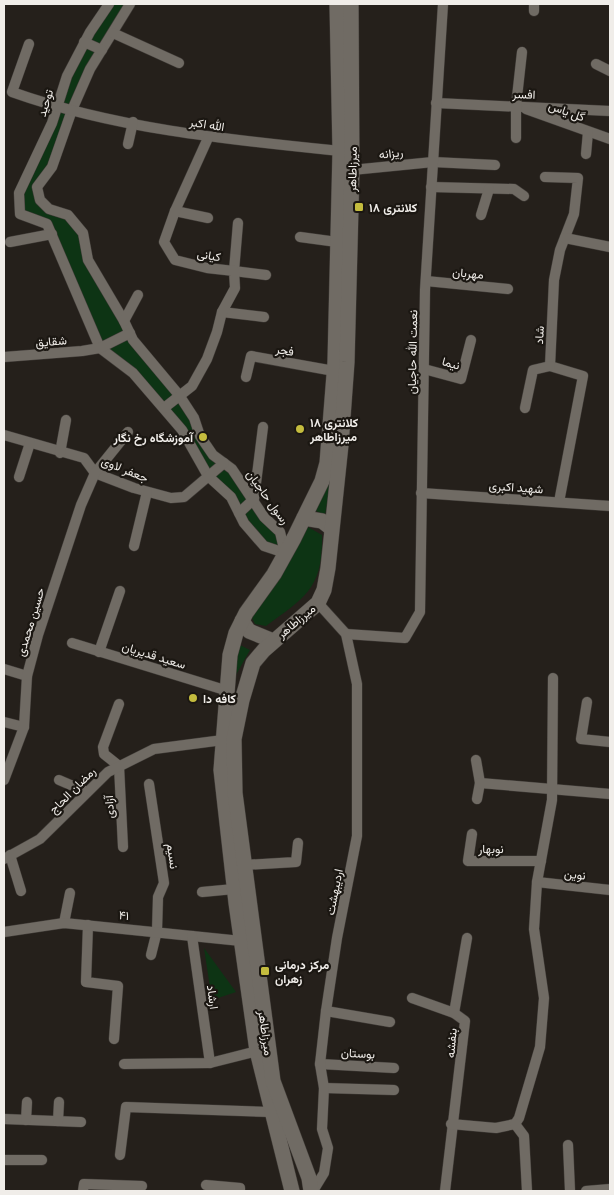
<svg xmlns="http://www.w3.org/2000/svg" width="614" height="1195" font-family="Lora,Vazirmatn,serif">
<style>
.green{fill:#0d3414}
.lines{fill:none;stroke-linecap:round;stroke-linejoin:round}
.street-casing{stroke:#403c38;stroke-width:11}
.secondary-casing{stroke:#403c38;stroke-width:16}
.street{stroke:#706b64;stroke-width:10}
.secondary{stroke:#706b64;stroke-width:15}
.poi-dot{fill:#c4bc3e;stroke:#1b1712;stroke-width:2}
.labels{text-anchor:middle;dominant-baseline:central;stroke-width:4.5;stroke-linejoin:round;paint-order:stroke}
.street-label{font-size:12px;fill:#f0ede9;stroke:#1b1712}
.poi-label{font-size:12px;font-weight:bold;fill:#f0ede9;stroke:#1b1712;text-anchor:start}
</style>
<rect width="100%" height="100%" fill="#25201b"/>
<g class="green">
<polygon points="110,4 128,4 89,67 50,167 36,185 41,205 67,217 82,235 85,259 124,324 176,393 199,436 232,470 278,533 284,552 266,544 209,477 193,444 103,348 55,235 22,210 23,194 66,83"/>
<polygon points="334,464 325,515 314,510"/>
<path d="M308,527L322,535C323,589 305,597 266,626L255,624L252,618L297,548Z"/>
<polygon points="238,644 250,650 233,680"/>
<polygon points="204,948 236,992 212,1000"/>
</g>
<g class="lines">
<defs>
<g id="street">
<polyline points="109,4 90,32 67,76 52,123 19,193 20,214 47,224 100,348 133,373 182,430 208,476 231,497 244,523 264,546 285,553"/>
<polyline points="130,4 90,69 72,110 52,167 37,187 40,200 49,209 68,215 83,233 88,260 124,321 133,340 179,395 194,418 200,436 213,455 232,469 264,517 280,532 285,553"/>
<polyline points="534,11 534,4"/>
<polyline points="113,33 179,63"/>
<polyline points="84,42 102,50"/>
<path d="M29,44L12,92C116,129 231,140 340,151"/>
<polyline points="596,64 610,71"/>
<polyline points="436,103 610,111"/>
<polyline points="526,109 610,139"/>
<polyline points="516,138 516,106 522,52"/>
<polyline points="128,144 133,122"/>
<polyline points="586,154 588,132"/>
<polyline points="352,170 433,162 495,165"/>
<polyline points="545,177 578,178 574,214 560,250 554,280 550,366 583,376 559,502"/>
<polyline points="431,187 514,189 524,196"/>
<polyline points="175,211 208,218"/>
<polyline points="481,215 489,189"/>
<polyline points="238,223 234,271 266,275"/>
<polyline points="300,237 337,242"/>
<polyline points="565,238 610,247"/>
<polyline points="10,242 52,234"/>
<polyline points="426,281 508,289"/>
<polyline points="222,312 264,317"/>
<polyline points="124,321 138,295"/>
<polyline points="4,357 82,351 100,348 130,333"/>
<polyline points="424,369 461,379 471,340"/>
<polyline points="246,377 251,356 334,371"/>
<polyline points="164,408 192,386 207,359 217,332 222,312 235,288 234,271 207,268 175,260 164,242 175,211 208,138"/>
<polyline points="525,408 533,370 550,366"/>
<polyline points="4,435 84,458 95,473 134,488 171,498 184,497 224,463"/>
<polyline points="60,453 66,420"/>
<polyline points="19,477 30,443"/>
<polyline points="421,493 610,506"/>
<polyline points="239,513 254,499 263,427"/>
<polyline points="134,546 147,492"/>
<polyline points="346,634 405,638 420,612 425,290 443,4"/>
<polyline points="72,643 228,691"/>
<polyline points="99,652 120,591"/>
<polyline points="4,669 27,676"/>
<polyline points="587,702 581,739 610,742"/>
<polyline points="119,704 103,747 104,754 119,766 123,847"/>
<polyline points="4,722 24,727"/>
<polyline points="476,760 480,783 477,799"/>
<polyline points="4,780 24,727 27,676 38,635 81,505 95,473 128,432"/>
<polyline points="59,780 87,792"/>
<polyline points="480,783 610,794"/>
<polyline points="149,784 164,883 158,897 157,931 151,955"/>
<polyline points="472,834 468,861 541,861"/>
<polyline points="10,855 21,891"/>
<polyline points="4,859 40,839 108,772 154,749 223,740"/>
<polyline points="244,865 296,862 298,843"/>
<polyline points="537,882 610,890"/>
<polyline points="202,892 234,889"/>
<polyline points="64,923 70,893"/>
<polyline points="88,925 86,982 118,986 114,1039"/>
<polyline points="4,932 64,923 241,941"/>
<polyline points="192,936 210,1063"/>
<polyline points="412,998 454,1013 465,1021 445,1191"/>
<polyline points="326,1011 390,1022"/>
<polyline points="454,1013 467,938"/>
<polyline points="124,1064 210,1063 257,1051"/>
<polyline points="320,1064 394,1068"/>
<polyline points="324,1088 394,1090"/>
<polyline points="4,1119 81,1122"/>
<polyline points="26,1120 27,1102"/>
<polyline points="58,1121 59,1102"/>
<polyline points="451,1124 496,1128 515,1124 519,1118 540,1047 544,998 534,929 537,882 552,800 553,678"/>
<polyline points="515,1124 524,1136 527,1191"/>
<polyline points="568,1145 570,1191"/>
<polyline points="120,1155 126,1107 271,1112"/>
<polyline points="4,1160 42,1160"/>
<polyline points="206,1185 240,1188 240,1191"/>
<polyline points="83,1191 84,1184 142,1186"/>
<polyline points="313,1191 324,1173 328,1148 322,1129 324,1088 320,1064 326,1011 337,938 357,836 357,684 346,634 318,603"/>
<polyline points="586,1191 610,1189"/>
</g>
<g id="secondary">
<polyline points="304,518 322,521 331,528"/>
<polyline points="242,621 249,631 273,641"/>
<polyline points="292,1191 257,1051 236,903 221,770 230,655 236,633 246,613 274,574 294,538 322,481 327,463 335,362 340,151 337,4"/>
<polyline points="311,1191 309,1178 273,1081 235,793 234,739 242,700 253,663 264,650 318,603 324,590 328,568 341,445 347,362 352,170 351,4"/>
</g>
</defs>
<use href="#street" class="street-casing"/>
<use href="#secondary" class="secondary-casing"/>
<use href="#street" class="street"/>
<use href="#secondary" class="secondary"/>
</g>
<g class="poi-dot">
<rect x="354" y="202" width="10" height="10" rx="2.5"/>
<circle cx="300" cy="429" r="5"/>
<circle cx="203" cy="437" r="5"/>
<circle cx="193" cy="698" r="5"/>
<rect x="260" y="966" width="10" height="10" rx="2.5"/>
</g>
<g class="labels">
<g class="street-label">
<text transform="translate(524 94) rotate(2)">افسر</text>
<text transform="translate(45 103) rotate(-73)">توحید</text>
<text transform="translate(567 111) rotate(20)">گل یاس</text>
<text transform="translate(207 124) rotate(9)">الله اکبر</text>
<text transform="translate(391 153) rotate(-6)">ریزانه</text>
<text transform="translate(352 169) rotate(-89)">میرزاطاهر</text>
<text transform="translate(209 255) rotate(10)">کیانی</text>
<text transform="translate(468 273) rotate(5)">مهربان</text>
<text transform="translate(539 335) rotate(-87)">شاد</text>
<text transform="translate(51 341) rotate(-5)">شقایق</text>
<text transform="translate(285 350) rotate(10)">فجر</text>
<text transform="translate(412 352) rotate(-89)">نعمت الله حاجیان</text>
<text transform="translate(451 363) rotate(15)">نیما</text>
<text transform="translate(125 469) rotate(22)">جعفر لاوی</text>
<text transform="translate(516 487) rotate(4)">شهید اکبری</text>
<text transform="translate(268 497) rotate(54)">رسول حاجیان</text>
<text transform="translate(296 621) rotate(-40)">میرزاطاهر</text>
<text transform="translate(30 622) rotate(-73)">حسین محمدی</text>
<text transform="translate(154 655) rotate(17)">سعید قدیریان</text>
<text transform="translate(72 790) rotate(-45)">رمضان الحاج</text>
<text transform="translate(109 807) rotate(-93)">آزادی</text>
<text x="491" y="848">نوبهار</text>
<text transform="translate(173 856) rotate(82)">نسیم</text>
<text transform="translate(575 874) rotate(7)">نوین</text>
<text transform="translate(334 892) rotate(-79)">اردیبهشت</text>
<text transform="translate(124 915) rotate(5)">۴۱</text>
<text transform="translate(213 997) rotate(82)">ارشاد</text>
<text transform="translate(266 1033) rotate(82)">میرزاطاهر</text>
<text transform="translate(451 1043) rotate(-85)">بنفشه</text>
<text transform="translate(358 1053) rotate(3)">بوستان</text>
</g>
<g class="poi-label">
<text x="369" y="207">کلانتری ۱۸</text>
<text x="310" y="422">کلانتری ۱۸<tspan x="310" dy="14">میرزاطاهر</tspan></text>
<text x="193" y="437" text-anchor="end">آموزشگاه رخ نگار</text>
<text x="203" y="698">کافه دا</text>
<text x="275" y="964">مرکز درمانی<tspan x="275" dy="14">زهران</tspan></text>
</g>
</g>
<rect width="614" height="1195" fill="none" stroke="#f0ede9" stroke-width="10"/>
</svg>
